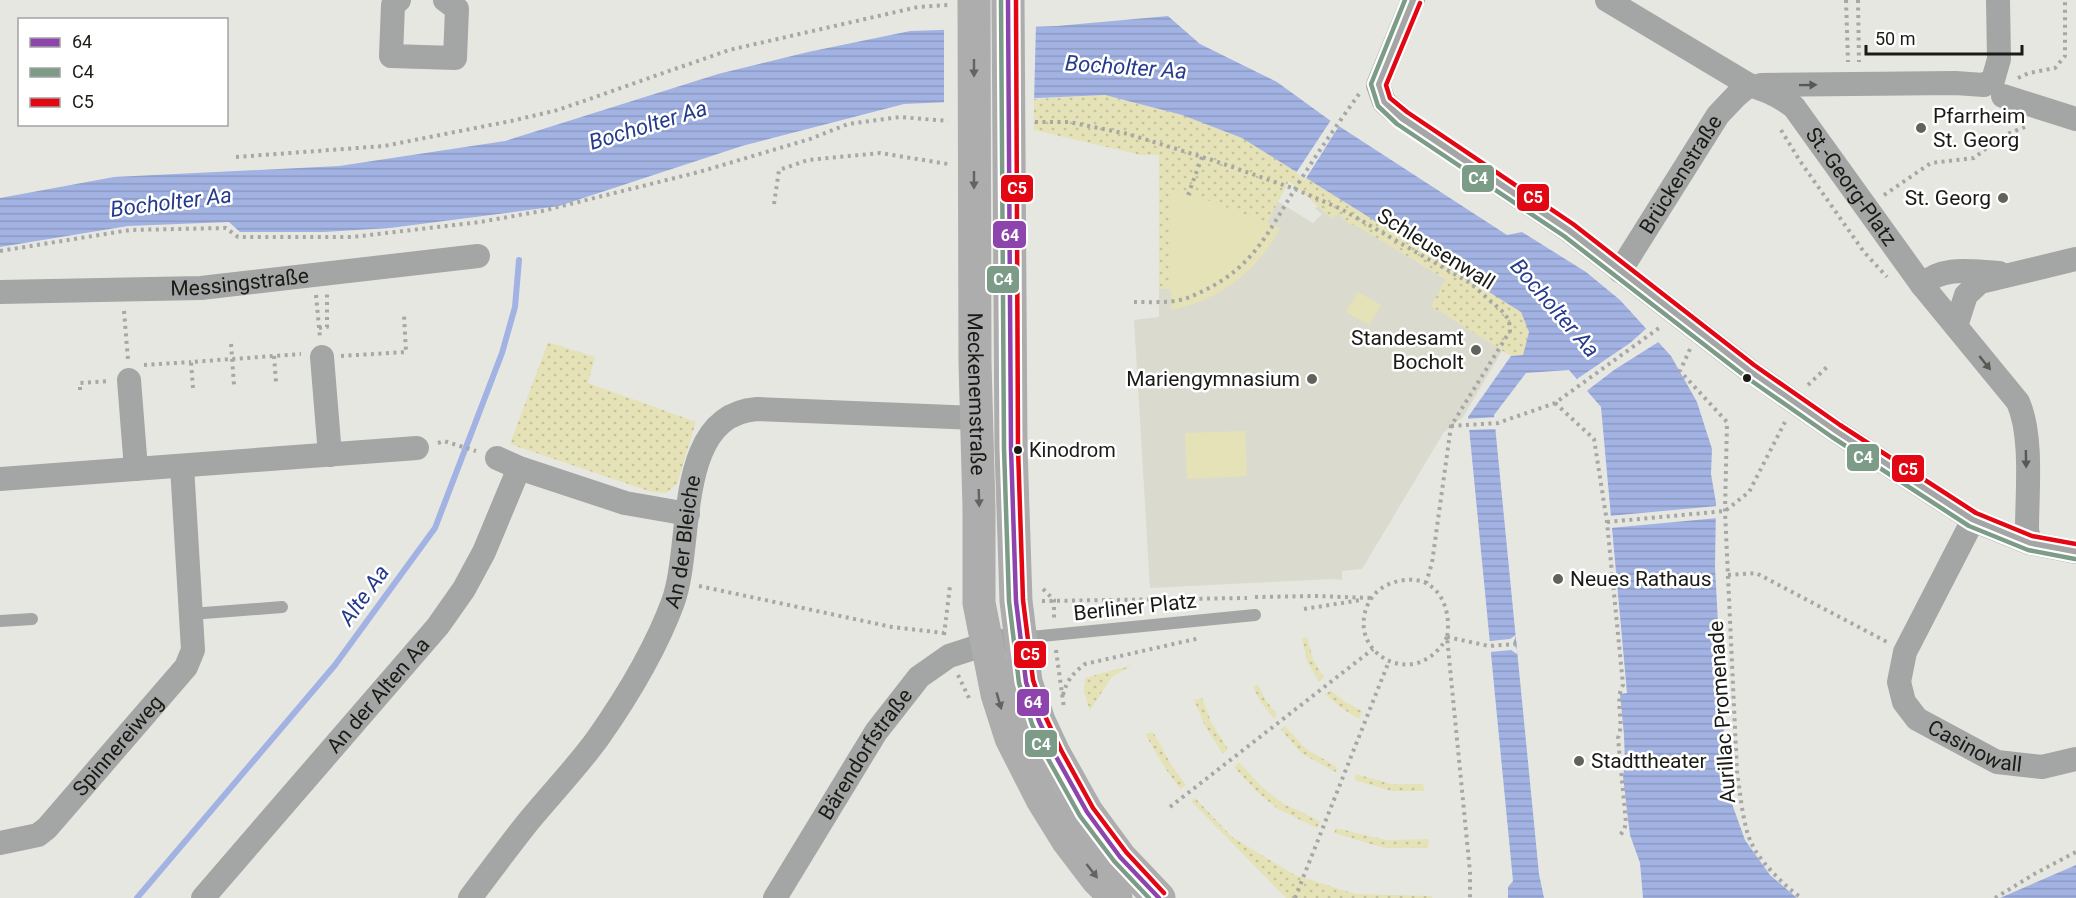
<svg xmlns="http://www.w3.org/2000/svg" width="2076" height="898" font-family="Roboto,sans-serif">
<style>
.built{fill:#dbdace}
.grass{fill:url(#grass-dots)}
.pitch{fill:#e5e2b7}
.water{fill:url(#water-rules)}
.pier{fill:#e7e7e2}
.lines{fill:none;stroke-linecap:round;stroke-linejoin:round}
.stream{stroke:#a2b3e3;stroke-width:6}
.path{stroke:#a7a8a6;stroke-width:4;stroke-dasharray:3 4.5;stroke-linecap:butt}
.lane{stroke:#a4a5a5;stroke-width:12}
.street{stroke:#a4a5a5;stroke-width:24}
.secondary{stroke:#acadac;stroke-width:33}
.bus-1-casing{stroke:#fff;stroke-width:9}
.bus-2-casing{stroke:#fff;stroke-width:9}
.bus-3-casing{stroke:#fff;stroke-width:9}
.bus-1{stroke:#8e44ad;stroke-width:4.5}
.bus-2{stroke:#7d9c88;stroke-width:4.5}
.bus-3{stroke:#e30613;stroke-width:4.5}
.oneway{fill:#636461}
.oneway2{fill:#585956}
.poi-dot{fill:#62625d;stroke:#fff;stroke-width:2}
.bus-dot{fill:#1a1a16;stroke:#fff;stroke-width:2}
.labels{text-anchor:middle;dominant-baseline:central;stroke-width:5;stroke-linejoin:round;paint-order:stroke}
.bus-label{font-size:20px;fill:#1a1a16;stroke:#fff;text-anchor:start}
.poi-label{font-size:21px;fill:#1a1a16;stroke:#fff;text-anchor:start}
.street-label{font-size:21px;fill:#1a1a16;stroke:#fff}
.water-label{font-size:22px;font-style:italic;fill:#263b8c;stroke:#fff}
.line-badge{stroke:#fff;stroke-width:2}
.badge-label{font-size:16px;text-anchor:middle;font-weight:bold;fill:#fff}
</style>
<defs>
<pattern id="grass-dots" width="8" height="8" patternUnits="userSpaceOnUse" patternTransform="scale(1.5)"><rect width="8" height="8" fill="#e5e2b7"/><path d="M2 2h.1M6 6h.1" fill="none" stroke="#c4c19d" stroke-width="1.8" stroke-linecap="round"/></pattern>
<pattern id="water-rules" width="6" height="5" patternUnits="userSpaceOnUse" patternTransform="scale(1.5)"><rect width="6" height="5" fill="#a2b3e3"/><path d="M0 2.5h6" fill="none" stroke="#8b99c2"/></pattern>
</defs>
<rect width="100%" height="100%" fill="#e7e7e2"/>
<polygon class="built" points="1159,151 1277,201 1313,223 1322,214 1315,208 1326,204 1340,212 1351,226 1353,223 1447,280 1508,341 1463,417 1444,432 1362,569 1342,571 1342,580 1333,579 1150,588 1134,320 1159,317"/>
<g class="grass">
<polygon points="1105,95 1182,115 1242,138 1521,312 1529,332 1523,356 1511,356 1431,306 1446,279 1353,224 1351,226 1338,213 1332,219 1289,181 1267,223 1171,189 1171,289 1159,289 1159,155 1141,155 1034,130 1034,99"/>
<polygon points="548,342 595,357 588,383 696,422 677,484 666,493 652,492 510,444"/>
<polygon points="1307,637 1313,659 1324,678 1319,682 1307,661 1302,638"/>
<polygon points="1132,665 1112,677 1090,710 1084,693 1085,678"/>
<polygon points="1258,684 1265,699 1277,715 1274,719 1260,701 1253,687"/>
<polygon points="1331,690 1345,702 1362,711 1359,719 1340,707 1325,694"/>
<polygon points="1202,698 1211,722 1228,749 1223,754 1205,726 1194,700"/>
<polygon points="1285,726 1305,748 1338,768 1335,772 1301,753 1281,730"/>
<polygon points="1153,732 1172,766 1186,785 1180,789 1165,768 1145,734"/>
<polygon points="1239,762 1262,787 1282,803 1320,821 1317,828 1278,809 1258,793 1234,767"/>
<polygon points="1356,774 1391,784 1423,784 1424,791 1392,791 1354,780"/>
<polygon points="1195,798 1232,837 1295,875 1355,894 1432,896 1432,898 1286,898 1191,801"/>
<polygon points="1336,828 1386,840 1429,839 1428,848 1384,848 1334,833"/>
</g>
<g class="pitch">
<path d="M1171,189L1191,196L1192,194L1280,228C1258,271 1218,301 1171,310Z"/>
<polygon points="1358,292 1381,305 1369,325 1346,312"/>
<polygon points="1245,431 1247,476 1187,479 1185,433"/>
</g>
<g class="water">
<polygon points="1168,16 1200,44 1277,82 1328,119 1507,235 1522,232 1586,272 1620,300 1671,356 1697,402 1712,449 1711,474 1716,503 1715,567 1727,790 1745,840 1770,875 1797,898 1643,898 1640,863 1630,835 1627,811 1623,776 1625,765 1624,735 1620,694 1627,693 1601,407 1569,370 1526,373 1494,415 1539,874 1544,898 1508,898 1508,887 1513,881 1468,417 1511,356 1523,355 1529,332 1521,312 1242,138 1182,115 1105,95 904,104 742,146 559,206 390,228 324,232 240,232 229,222 128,226 0,247 0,198 114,177 339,166 505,141 718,74 808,52 910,31 1057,26"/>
<polygon points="2076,865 2076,898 2000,898"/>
</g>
<g class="pier">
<polygon points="1036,24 1034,102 944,107 944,27"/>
<polygon points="1331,120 1339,126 1305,180 1296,173"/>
<polygon points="1648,327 1660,341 1614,370 1584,393 1574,381 1630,343"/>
<polygon points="1497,417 1497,429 1466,430 1465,419"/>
<polygon points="1717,506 1718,518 1610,528 1609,516"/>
<polygon points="1516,635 1513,644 1517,649 1517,654 1511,650 1490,652 1489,641 1510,639"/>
</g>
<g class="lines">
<polyline class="stream" points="137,898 335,665 435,528 502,353 515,307 519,260"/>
<g class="path">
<polyline points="1846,0 1848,62"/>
<polyline points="1858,0 1859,62"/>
<polyline points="2018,78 2029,73 2055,68 2065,56 2065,0"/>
<polyline points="1035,122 1069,122 1128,134 1212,160 1295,189 1341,209 1470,283 1502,311 1509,320 1510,331 1451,426 1432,563 1426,583"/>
<polyline points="1781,130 1800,161 1864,252 1887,277"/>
<polyline points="236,157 384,146 511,121 558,110 729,50 918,7 949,5"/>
<polyline points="1188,195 1202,157"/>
<polyline points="1884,195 1931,163 1974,158 2002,136 2025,127"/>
<polyline points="774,204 779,170 808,160 880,153 948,164"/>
<polyline points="0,251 130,230 226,228 238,237 352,237 480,222 542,211 699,172 810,139 848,124 900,117 948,121"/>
<polyline points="316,295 320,338"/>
<path d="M1134,302C1149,302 1165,303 1180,300C1189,298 1197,294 1205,290C1254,266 1268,232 1295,189C1315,156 1337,125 1359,94"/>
<polyline points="124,311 128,360"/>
<polyline points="319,328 327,327 327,293"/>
<polyline points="231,344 234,385"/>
<path d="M1690,349L1680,371L1727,422L1725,511L1737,772C1740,791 1743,826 1751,842C1759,861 1785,887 1802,898"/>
<polyline points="274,356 276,382"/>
<polyline points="341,356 406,352 404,315"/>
<polyline points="144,365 191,362"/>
<polyline points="1808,385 1827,367"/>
<polyline points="193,388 191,362 301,354"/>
<polyline points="80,390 80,383 109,381"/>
<path d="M1555,403L1594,439L1607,522L1623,685C1614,701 1625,721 1618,738L1626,823L1624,830L1618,838"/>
<polyline points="1451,426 1498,423 1555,403 1659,328"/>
<polyline points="438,443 444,441 476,451"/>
<polyline points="1607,522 1725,511 1749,492 1785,422"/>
<polyline points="1728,575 1756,573 1887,642"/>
<polyline points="699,586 892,627 944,633"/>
<polyline points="1043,589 1054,600 1054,619"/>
<polyline points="1255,597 1316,596 1371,598"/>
<polyline points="1042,601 1247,598"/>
<polyline points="1304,609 1361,600"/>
<polyline points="944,635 950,586"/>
<path d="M1447,637C1417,693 1345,654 1368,604C1375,589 1389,582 1405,580C1439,576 1452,610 1447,637L1470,872V898"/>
<polyline points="1447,637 1489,646 1517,644"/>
<polyline points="1056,650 1064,708"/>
<polyline points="958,675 969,698"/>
<path d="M1063,695C1067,680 1073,673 1085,664L1200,638"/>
<polyline points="1170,807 1373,649"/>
<polyline points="1295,898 1389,661"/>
<polyline points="1995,898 2036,873 2076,852"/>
</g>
<g class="lane">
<polyline points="191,614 282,607"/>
<polyline points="0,621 32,619"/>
<polyline points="1021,638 1255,615"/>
</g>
<g class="street">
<polyline points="399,0 393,5 391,56 455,58 457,9 445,0"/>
<polyline points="1413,0 1378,85 1384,102 1402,118 1568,230 1750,371 1836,431 1973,520 2030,543 2076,552"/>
<path id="s1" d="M1607,0L1749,85C1767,90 1780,96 1794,107L1922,285L2018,402C2033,436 2027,492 2027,530L2030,543"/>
<polyline points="1761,85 1955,83 1984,85 1993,80 1999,59 1998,0"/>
<polyline points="2003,96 2076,119"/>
<path id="s2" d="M1620,271L1718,115L1736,96L1749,85"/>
<path d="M1922,285C1943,265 1973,272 1999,273"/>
<path id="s3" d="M0,292L201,288L478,256"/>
<polyline points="1956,326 1966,295 1980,282 2076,259"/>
<polyline points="322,357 330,455"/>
<polyline points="129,380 136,469"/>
<polyline points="497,458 519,468 625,503 688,514"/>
<polyline points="0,479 417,448"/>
<path id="s4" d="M1973,520L1905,652L1899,682L1904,702L1917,719L1997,762L2042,767L2076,759"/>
<path id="s5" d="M0,843L38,835L47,828L186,667L193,650L182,466"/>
<path id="s6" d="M203,898L438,626L464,589L484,552L519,468"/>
<path id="s7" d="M470,898C489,873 508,847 528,822C551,794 577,767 598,738C626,698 656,648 673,602C694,545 673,415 757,409L976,418"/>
<path id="s8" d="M775,898L876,732L919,677L949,656L986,644L1001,641"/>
</g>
<g class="secondary">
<path id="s9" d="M974,0L975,363L979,508V603L997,694L1011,738L1042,799L1068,841L1097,879L1116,898"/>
<polyline points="1008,0 1011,448 1016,601 1026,682 1039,721 1054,753 1087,812 1120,857 1159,898"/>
</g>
<defs>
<polyline id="bus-1" points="1008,0 1011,448 1016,601 1026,682 1039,721 1054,753 1087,812 1120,857 1159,898"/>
<g id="bus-2">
<polyline points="1001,0 1004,448 1009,601 1019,683 1032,724 1047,757 1080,816 1114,861 1149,898"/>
<polyline points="1405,0 1371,84 1378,106 1397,124 1564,236 1746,377 1832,437 1969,526 2028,550 2075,559"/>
</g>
<g id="bus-3">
<polyline points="1016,0 1018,448 1023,600 1033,680 1046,718 1061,750 1093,808 1126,852 1164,893"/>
<polyline points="1420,3 1386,85 1390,98 1407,112 1573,224 1754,365 1840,425 1976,513 2032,536 2076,544"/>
</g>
</defs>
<use href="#bus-1" class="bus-1-casing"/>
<use href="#bus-2" class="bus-2-casing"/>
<use href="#bus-3" class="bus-3-casing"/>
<use href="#bus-1" class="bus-1"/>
<use href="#bus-2" class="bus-2"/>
<use href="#bus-3" class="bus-3"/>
</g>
<defs><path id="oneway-solid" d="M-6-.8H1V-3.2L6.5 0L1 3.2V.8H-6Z" transform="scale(1.5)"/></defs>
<g class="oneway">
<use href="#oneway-solid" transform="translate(974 68) rotate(90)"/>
<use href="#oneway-solid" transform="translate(974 180) rotate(90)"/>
<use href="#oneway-solid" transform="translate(979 498) rotate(88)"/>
<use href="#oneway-solid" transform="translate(999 701) rotate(74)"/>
<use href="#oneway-solid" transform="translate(1092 871) rotate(52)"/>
</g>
<g class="oneway2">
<use href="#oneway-solid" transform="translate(1808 85) rotate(-1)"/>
<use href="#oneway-solid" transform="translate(1985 363) rotate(51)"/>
<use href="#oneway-solid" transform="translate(2026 459) rotate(89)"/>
</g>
<g class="poi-dot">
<circle cx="1921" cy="128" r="6"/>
<circle cx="2003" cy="198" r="6"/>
<circle cx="1476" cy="350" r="6"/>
<circle cx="1312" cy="379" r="6"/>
<circle cx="1558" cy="579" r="6"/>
<circle cx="1579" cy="761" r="6"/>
</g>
<g class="bus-dot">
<circle cx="1747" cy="378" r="5"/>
<circle cx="1018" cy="450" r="5"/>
</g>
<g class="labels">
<g class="bus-label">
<text x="1029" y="450">Kinodrom</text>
</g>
<g class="poi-label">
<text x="1933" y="116">Pfarrheim<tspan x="1933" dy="24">St. Georg</tspan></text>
<text x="1991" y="198" text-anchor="end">St. Georg</text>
<text x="1464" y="338" text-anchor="end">Standesamt<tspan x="1464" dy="24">Bocholt</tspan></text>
<text x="1300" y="379" text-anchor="end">Mariengymnasium</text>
<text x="1570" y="579">Neues Rathaus</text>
<text x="1591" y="761">Stadttheater</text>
</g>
<g class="street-label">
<text stroke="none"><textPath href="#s2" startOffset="114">Brückenstraße</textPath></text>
<text stroke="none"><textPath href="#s1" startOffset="314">St.-Georg-Platz</textPath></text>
<text transform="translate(1436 249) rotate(32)">Schleusenwall</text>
<text stroke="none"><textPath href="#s3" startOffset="240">Messingstraße</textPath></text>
<text stroke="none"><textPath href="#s9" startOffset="394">Meckenemstraße</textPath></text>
<text stroke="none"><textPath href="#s7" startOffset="422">An der Bleiche</textPath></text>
<text transform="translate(1135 607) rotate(-6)">Berliner Platz</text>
<text stroke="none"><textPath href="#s6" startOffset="268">An der Alten Aa</textPath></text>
<text transform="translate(1722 712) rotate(-94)">Aurillac Promenade</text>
<text stroke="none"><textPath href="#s4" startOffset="286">Casinowall</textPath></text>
<text stroke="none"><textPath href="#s5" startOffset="159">Spinnereiweg</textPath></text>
<text stroke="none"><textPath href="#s8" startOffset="170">Bärendorfstraße</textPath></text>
</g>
<g class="water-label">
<text transform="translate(1126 67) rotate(4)">Bocholter Aa</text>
<text transform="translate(648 125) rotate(-17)">Bocholter Aa</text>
<text transform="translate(171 202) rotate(-7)">Bocholter Aa</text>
<text transform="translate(1555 308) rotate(49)">Bocholter Aa</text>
<text transform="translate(364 595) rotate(-54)">Alte Aa</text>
</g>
</g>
<g class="line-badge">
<rect x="1461" y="164" width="34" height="29" rx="6" fill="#7d9c88"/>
<rect x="1000" y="174" width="34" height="29" rx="6" fill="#e30613"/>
<rect x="1516" y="183" width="34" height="29" rx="6" fill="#e30613"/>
<rect x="992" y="220" width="35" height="29" rx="6" fill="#8e44ad"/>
<rect x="986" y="265" width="34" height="29" rx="6" fill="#7d9c88"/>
<rect x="1846" y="443" width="34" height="29" rx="6" fill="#7d9c88"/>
<rect x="1891" y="454" width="34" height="29" rx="6" fill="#e30613"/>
<rect x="1013" y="640" width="34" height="29" rx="6" fill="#e30613"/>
<rect x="1016" y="688" width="34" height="29" rx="6" fill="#8e44ad"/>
<rect x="1024" y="729" width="34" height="29" rx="6" fill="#7d9c88"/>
</g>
<g class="badge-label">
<text x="1478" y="184">C4</text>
<text x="1017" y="194">C5</text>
<text x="1533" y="203">C5</text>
<text x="1010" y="241">64</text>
<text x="1003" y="285">C4</text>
<text x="1863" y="463">C4</text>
<text x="1908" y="475">C5</text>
<text x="1030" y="660">C5</text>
<text x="1033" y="708">64</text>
<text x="1041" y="750">C4</text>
</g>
<rect x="18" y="18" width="210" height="108" fill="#ffffff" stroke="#a3a3a2" stroke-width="1.5"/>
<rect x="30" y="38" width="30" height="9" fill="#8e44ad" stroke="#a3a3a2" stroke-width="1.5"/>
<text x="72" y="48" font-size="18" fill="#1a1a16">64</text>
<rect x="30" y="68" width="30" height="9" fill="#7d9c88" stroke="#a3a3a2" stroke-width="1.5"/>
<text x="72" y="78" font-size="18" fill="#1a1a16">C4</text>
<rect x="30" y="98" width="30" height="9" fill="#e30613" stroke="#a3a3a2" stroke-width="1.5"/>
<text x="72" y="108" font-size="18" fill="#1a1a16">C5</text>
<path d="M1866 45v9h156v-9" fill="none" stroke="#1a1a16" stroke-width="3"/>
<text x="1875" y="45" font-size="18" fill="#1a1a16" stroke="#ffffff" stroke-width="4.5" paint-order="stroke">50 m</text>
</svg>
